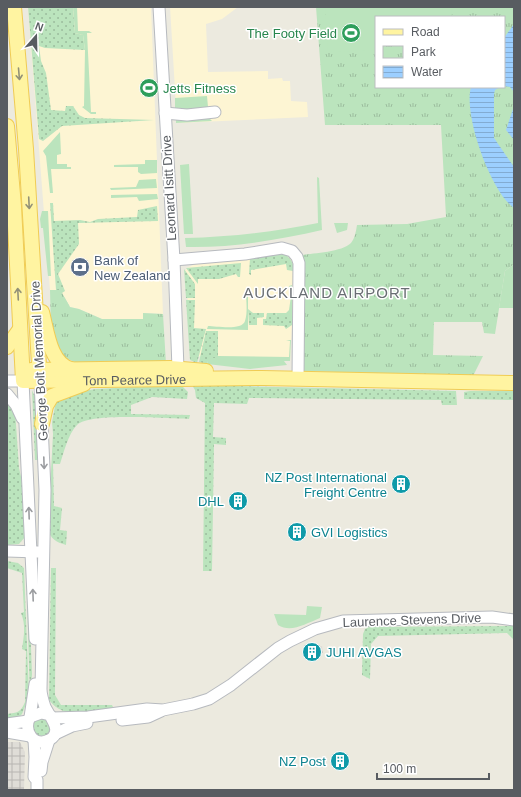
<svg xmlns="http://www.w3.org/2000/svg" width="521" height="797" font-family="Arial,sans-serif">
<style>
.commercial{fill:#fdf5d3}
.industrial{fill:url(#industrial-grid)}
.grass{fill:url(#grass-dots)}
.park{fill:url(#park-tufts);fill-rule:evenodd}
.garden{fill:#bbe4bd}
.water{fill:url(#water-rules)}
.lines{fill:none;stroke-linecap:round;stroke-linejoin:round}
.minor-casing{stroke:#b7babf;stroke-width:13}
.major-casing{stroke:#f0cc54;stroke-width:16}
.minor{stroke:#fff;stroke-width:11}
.major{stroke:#fff4a1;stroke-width:14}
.oneway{stroke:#929177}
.oneway2{stroke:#9b9da0}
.labels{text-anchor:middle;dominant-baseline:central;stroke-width:3;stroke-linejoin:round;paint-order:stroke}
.leisure-label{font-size:13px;fill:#27864d;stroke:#fff;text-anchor:end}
.street-label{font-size:13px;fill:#585c61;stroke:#fff}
.service-label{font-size:13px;fill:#4e5e75;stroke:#fff;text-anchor:start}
.culture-label{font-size:13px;fill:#0d838f;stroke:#fff;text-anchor:end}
.quarter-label{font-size:15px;letter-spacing:1px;fill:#696e73;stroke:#fff}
</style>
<defs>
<pattern id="industrial-grid" width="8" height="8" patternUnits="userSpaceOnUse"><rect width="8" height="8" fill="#dfddd7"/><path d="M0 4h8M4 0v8" fill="none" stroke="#b8b6b2"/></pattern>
<pattern id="grass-dots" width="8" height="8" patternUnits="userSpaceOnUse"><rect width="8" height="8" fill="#bbe4bd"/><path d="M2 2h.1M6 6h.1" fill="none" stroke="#9bbc9d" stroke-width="1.8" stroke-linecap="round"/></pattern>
<pattern id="park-tufts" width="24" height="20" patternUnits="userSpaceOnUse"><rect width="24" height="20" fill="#bbe4bd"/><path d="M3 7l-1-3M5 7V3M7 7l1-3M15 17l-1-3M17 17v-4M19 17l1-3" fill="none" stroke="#9bbc9d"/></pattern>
<pattern id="water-rules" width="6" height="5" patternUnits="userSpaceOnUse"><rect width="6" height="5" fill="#9ccfff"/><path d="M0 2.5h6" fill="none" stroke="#82abd2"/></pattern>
</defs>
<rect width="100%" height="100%" fill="#eceadf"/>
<g class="commercial">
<polygon points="28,7 151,7 163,314 144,313 143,319 102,319 79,309 70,307 60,290 50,290"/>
<polygon points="170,7 238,7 222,19 206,24 208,72 268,71 268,79 282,78 283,81 290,81 291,101 307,102 308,117 177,123"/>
<polygon points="282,252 291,258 295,268 290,361 193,356 185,271 187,268 195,264 243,260"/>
</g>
<g class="industrial">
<polygon points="322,646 323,653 302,655 302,649"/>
<polygon points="7,742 20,742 25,752 24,790 7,790"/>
</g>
<g class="grass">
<polygon points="28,7 73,7 75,33 83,35 85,50 45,48 39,46 41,61 46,73 51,110 65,111 66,106 73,106 79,115 85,118 154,120 62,126 43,141 39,139"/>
<polygon points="50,203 53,203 54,221 80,220 90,222 98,219 137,217 138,210 157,206 158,221 78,223 79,244 58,274 65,291 62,293 70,307 56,290"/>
<path d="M282,252C289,257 295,262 293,271L287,270L286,264L251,270V275L249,274L250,258Z"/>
<polygon points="241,263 240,277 238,277 236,274 219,279 198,279 198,284 186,268"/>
<polygon points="184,269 195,284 195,298 186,298"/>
<polygon points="186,300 195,300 194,328 206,329 197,363 190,360"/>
<polygon points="248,309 253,313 264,313 264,317 257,318 257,325 249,325"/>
<polygon points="267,313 276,313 277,316 292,316 292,325 286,329 284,326 263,325 263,319 266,319"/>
<polygon points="206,331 218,331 218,358 208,361 207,364 199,362"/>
<path d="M177,385L183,387L188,392L187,399L152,397L131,405V414L190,415L189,419C168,419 91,412 77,425C68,434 64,452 60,464H53L54,506L62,508L60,530L67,531L66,545C56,542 50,539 48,528L53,434L52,422L56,401L83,391L96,389Z"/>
<polygon points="192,385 456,391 457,405 442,405 441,400 249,398 247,404 214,403 213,437 226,438 226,445 214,444 212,571 203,571 205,403 196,398 195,390"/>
<polygon points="32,390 36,400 39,460 35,460"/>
<polygon points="470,391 514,391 514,400 464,399 464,392"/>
<polygon points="7,398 15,410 19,468 23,485 25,537 19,544 7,545"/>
<path d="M7,561L18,563L24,568L29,696L22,714L19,717L7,718V714C17,713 21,712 25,702L26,651L22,649C24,636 26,625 21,613L24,612L22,573L7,568Z"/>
<polygon points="28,567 32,674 30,698 26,568"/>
<path d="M51,568H56L55,695L61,705H112L114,709C90,711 65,721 49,700Z"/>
<polygon points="514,626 514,640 507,633 378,636 371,644 370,679 362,675 363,634 365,629 369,627"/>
<circle cx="42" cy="727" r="9"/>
</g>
<g class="park">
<path d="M316,7H514V264L505,271L495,334L484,333L482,322H434L433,355L483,356L473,376L303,371L302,255C314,253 342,252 351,243C355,238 356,231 357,225L407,224L446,217L441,125H325ZM376,17H504V87H376Z"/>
<polygon points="50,290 60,290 70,307 79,309 102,319 143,319 143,313 163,314 166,364 80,364 65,358 56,350 51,331"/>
</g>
<g class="garden">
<polygon points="73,7 77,7 78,31 89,31 92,33 87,33 91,112 96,112 96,114 91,114 82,107 84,106 85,50 83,35 75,33"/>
<polygon points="325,7 451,7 452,17 376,17 376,50 328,52"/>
<polygon points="207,96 208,107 188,111 175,108 175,98"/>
<polygon points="176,117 209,118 212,121 176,123"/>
<polygon points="60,132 61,154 57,155 57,164 67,164 67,167 71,167 71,169 51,169 53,193 50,193 46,156 43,151"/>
<polygon points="145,160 157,160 157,173 141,174 138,172 138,167 114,167 114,165 145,164"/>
<polygon points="189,164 193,234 184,234 180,165"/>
<path d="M317,177L319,178L322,230C278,240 231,248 186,247L185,238C229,237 274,232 318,223Z"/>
<polygon points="156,179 157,188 111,190 110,188 136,187 139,180"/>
<polygon points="157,194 158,199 139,201 137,197 111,198 111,195"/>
<polygon points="42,211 48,211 51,276 48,276 43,228 41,228 40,219"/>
<polygon points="334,223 348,223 347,230 337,233"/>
<polygon points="514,264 514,308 499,308 505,271"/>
<polygon points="292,285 292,316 277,316 276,313 286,313 289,310 291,296 289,286"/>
<path d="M246,292H248V330L207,329L208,326C216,326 242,331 245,321C248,312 246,301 246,292Z"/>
<polygon points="286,340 291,340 290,361 284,361 287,365 250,369 207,364 209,358 217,358 218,356 289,357 290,341"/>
<path d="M307,606L322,607L320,618C305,624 291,633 278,625L274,614L306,615Z"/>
</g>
<g class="water">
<polygon points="514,24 514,92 510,87 504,86 504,38"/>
<path d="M471,87H500L495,90L494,94V138L514,167V208C491,192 463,115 471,87Z"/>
<polygon points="514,106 514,140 506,130"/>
</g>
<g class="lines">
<defs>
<g id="minor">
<polyline points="159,7 174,260 178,369"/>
<polyline points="165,113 187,115 215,112"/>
<polyline points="174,260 245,254 282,248 292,251 297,257 299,263 298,379"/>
<polyline points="7,381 23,381 35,639"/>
<path d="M40,381L45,490L41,689C41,695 43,701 45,707C50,717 64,732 49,740C33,748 23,730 30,717L41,713L50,715"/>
<polyline points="7,394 16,405 22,418"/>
<polyline points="7,551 38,552"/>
<polyline points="30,717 35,684"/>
<polyline points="52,718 88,717 147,709 163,710 193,704 209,699 231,685 278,648 290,641 315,629 343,621 492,617 514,620"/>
<polyline points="122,720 148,717 161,711"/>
<polyline points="7,724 28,721"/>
<polyline points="7,732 30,736"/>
<polyline points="55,734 72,726 87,723"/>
<polyline points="34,740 35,757 34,777 37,780 37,790"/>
<polyline points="41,771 42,762 49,740"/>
</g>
<g id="major">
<polyline points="14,7 26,149 40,381"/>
<path id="s1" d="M7,126L14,206L23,381L262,378L514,383"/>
<path d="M42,312C47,331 50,364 71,369"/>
<polyline points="7,347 20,329"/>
<polyline points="31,370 170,368 206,371"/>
<polyline points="42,424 46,406 52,396 84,384"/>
</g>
</defs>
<use href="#minor" class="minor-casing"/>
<use href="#major" class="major-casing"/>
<use href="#minor" class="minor"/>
<use href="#major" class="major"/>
</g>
<defs><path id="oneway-shaft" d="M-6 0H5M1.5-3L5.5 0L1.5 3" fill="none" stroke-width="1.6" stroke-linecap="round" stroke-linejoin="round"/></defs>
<g class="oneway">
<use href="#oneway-shaft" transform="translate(19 74) rotate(85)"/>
<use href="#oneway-shaft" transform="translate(29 203) rotate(87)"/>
<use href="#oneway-shaft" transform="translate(18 294) rotate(-93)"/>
</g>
<g class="oneway2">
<use href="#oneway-shaft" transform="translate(44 463) rotate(88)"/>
<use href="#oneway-shaft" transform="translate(29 513) rotate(-92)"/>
<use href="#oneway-shaft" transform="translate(33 595) rotate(-92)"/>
</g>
<defs>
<symbol id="stadium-disc" viewBox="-11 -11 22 22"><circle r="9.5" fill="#2e9e5b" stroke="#fff"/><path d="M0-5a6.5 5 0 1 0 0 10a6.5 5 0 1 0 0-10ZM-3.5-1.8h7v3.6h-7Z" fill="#fff"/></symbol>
<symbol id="bank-disc" viewBox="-11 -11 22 22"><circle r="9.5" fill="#5c6f8a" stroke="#fff"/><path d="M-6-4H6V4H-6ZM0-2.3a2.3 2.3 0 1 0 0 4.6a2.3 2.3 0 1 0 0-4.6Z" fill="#fff"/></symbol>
<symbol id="building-disc" viewBox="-11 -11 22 22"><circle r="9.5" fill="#0f9aa8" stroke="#fff"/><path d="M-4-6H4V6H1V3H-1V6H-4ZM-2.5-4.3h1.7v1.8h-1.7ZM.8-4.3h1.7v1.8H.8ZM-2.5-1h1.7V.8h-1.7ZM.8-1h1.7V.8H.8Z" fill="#fff"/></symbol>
</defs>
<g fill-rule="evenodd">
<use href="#stadium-disc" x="340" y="22" width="22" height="22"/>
<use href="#stadium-disc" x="138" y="77" width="22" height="22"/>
<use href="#bank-disc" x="69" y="256" width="22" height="22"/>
<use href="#building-disc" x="390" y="473" width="22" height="22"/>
<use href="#building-disc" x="227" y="490" width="22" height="22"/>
<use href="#building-disc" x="286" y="521" width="22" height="22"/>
<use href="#building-disc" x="301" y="641" width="22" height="22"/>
<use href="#building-disc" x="329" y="750" width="22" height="22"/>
</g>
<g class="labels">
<g class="leisure-label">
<text x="337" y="33">The Footy Field</text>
<text x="163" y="88" text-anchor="start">Jetts Fitness</text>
</g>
<g class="street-label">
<text transform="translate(169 188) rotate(-93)">Leonard Isitt Drive</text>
<text transform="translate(39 361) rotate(-93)">George Bolt Memorial Drive</text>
<text stroke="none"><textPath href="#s1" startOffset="367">Tom Pearce Drive</textPath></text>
<text transform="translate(412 620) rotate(-2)">Laurence Stevens Drive</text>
</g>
<g class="service-label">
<text x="94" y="260">Bank of<tspan x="94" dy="15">New Zealand</tspan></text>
</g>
<g class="culture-label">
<text x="387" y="477">NZ Post International<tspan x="387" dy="15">Freight Centre</tspan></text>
<text x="224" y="501">DHL</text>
<text x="311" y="532" text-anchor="start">GVI Logistics</text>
<text x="326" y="652" text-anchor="start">JUHI AVGAS</text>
<text x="326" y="761">NZ Post</text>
</g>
<g class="quarter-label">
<text x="327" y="292">AUCKLAND AIRPORT</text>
</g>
</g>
<rect width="521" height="797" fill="none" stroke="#585c61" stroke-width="16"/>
<rect x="375" y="16" width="130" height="72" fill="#ffffff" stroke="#bcbec0"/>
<rect x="383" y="29" width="20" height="6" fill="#fff4a1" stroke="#bcbec0"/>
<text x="411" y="36" font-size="12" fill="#585c61">Road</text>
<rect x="383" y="46" width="20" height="12" fill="url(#park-tufts)" stroke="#bcbec0"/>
<text x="411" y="56" font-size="12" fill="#585c61">Park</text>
<rect x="383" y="66" width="20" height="12" fill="url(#water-rules)" stroke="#bcbec0"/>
<text x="411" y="76" font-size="12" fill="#585c61">Water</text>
<g transform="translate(36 36) rotate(20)" stroke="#ffffff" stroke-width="3" paint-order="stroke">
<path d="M0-3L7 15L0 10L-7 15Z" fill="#585c61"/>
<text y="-6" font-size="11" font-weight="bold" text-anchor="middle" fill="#585c61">N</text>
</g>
<path d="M377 773v6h112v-6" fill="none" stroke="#585c61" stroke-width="2"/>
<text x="383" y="773" font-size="12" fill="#585c61" stroke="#ffffff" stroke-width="3" paint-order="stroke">100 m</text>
</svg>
